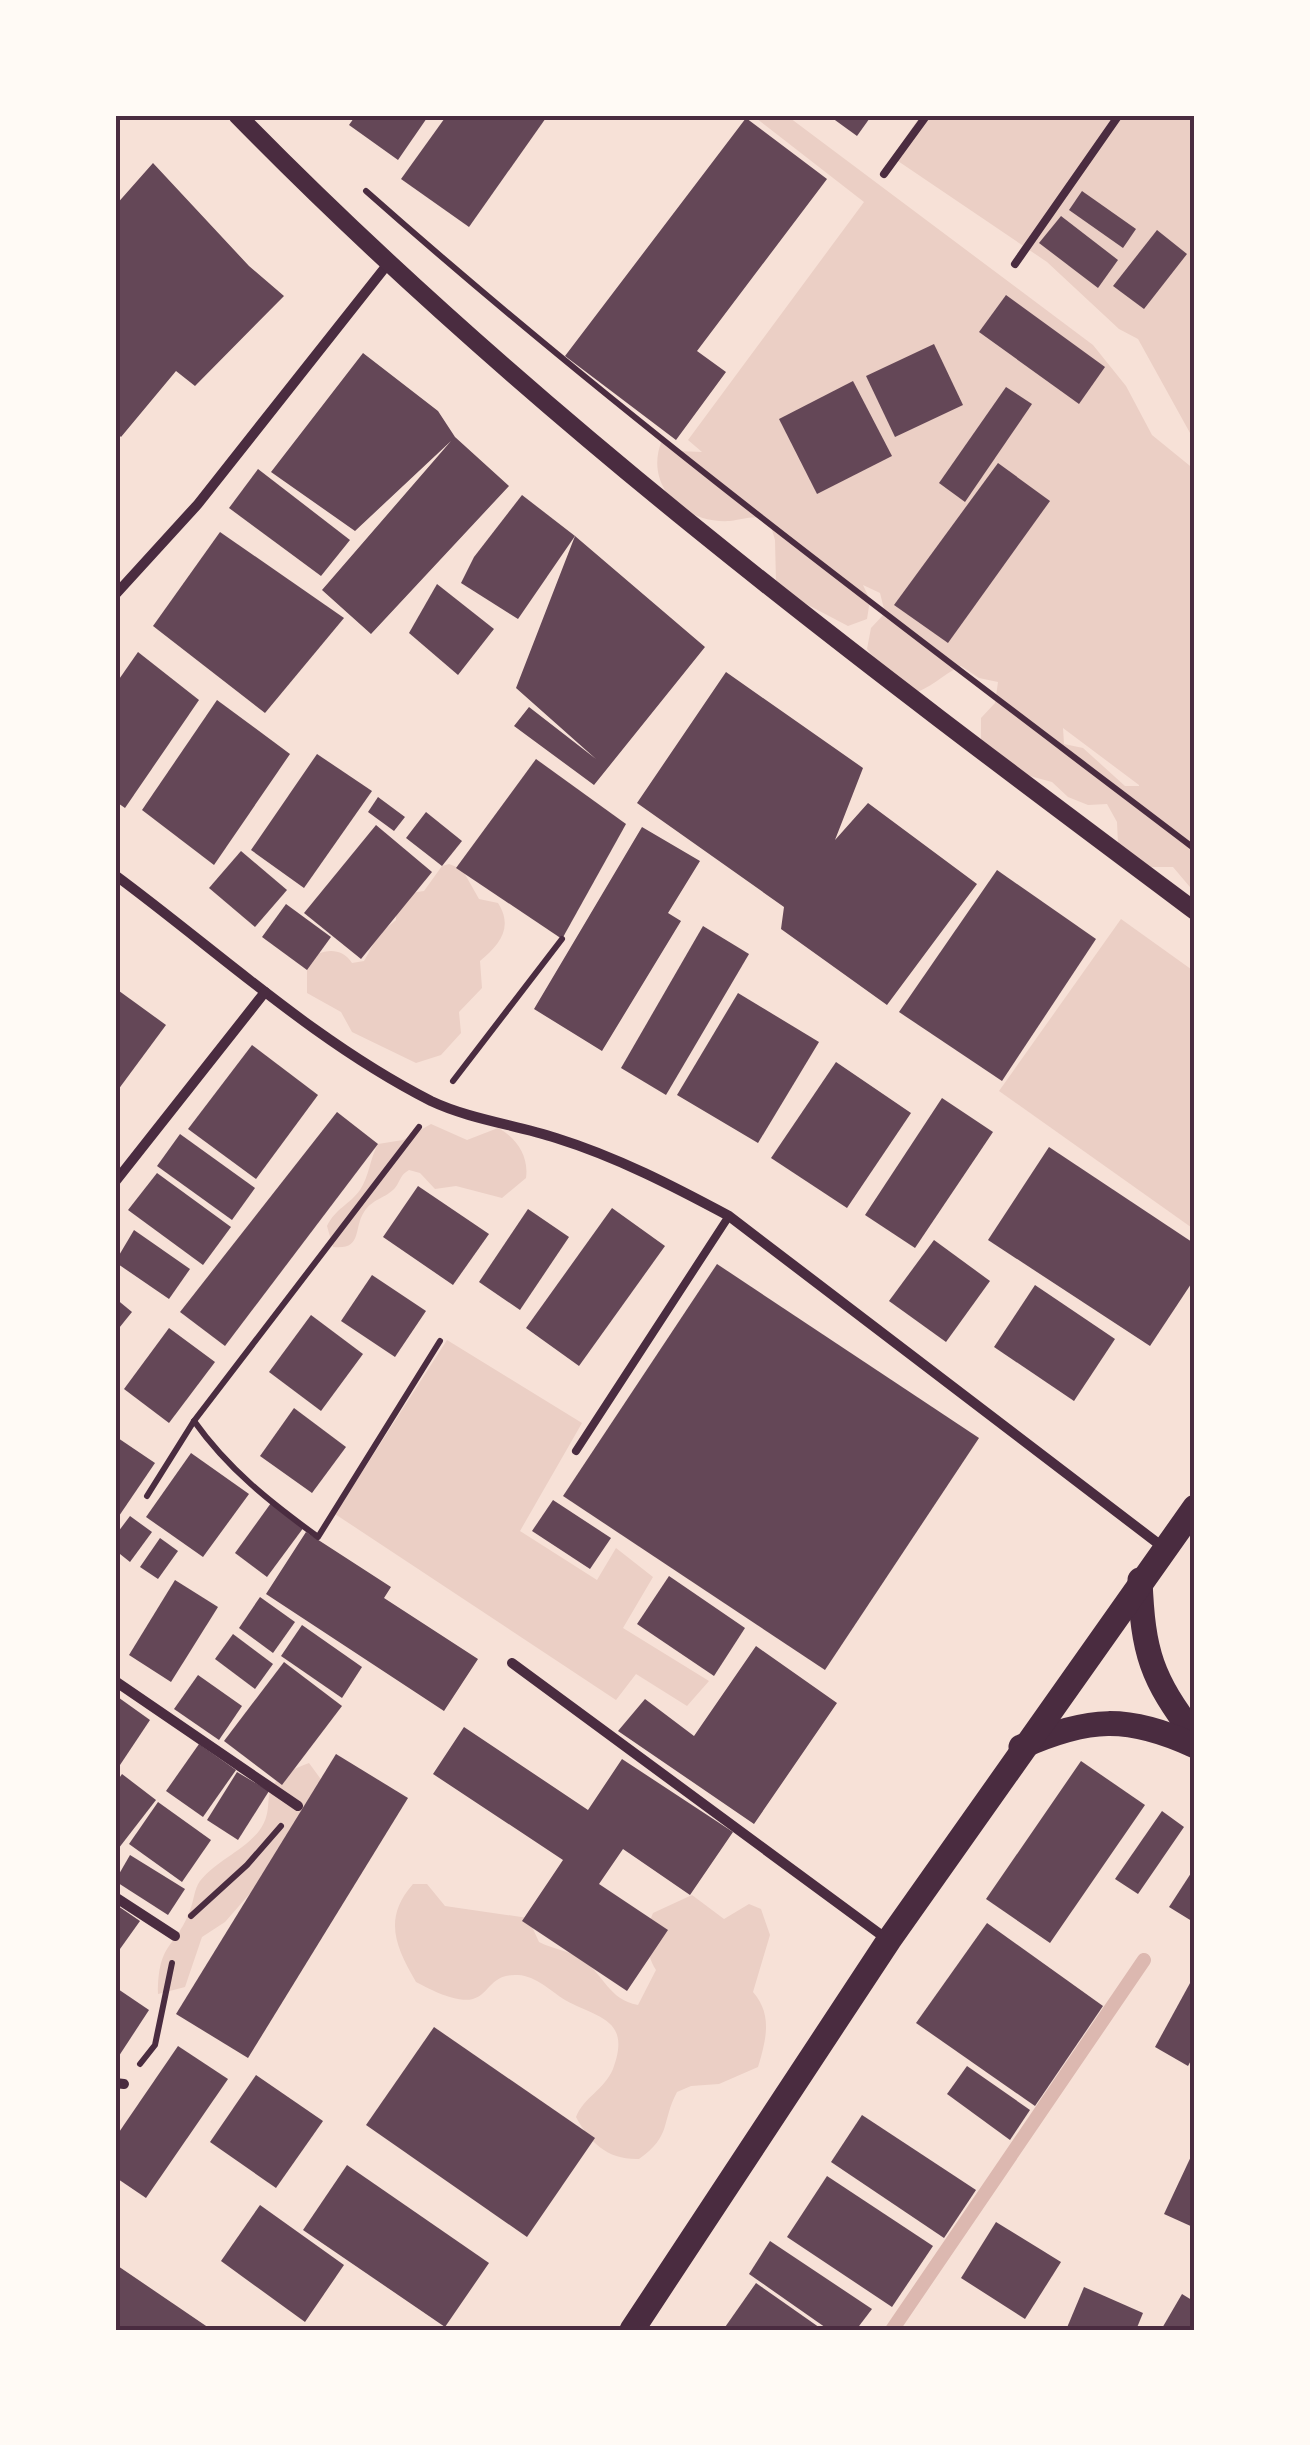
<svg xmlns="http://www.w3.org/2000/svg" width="1310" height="2445" font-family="'Exo 2',sans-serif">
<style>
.green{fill:#ebcfc5;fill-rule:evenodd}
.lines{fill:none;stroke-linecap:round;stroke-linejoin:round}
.stream{stroke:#dcb8b0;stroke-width:14}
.building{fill:#644757}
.path{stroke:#4a2c40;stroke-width:6}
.service{stroke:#4a2c40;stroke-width:8}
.minor{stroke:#4a2c40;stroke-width:10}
.tertiary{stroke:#4a2c40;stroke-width:18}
.primary{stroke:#4a2c40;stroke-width:25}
.neatline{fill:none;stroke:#4a2c40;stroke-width:4}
</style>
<rect width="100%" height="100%" fill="#f7e1d7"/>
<g class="green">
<path d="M752,115H786L1093,345L1126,386L1152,435L1195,470V893L1173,867H1150L1118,844L1117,822L1107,804L1088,805L1068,797L1052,782L1011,771L981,739V718L995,703L998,682L979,678L961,666C942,675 931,688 912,694L894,684L867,649L871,628L885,613L880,593L863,585L870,600L867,619L848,626L791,596L776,582L775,540L769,520C752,515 746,519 730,521C684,524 643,486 662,440L678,451L702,452L688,440L864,202ZM1063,728L1139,785V786H1125L1083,748L1064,744Z"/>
<polygon points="921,115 1195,115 1195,442 1138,339 1119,329 1047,262 892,157"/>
<path d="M449,864L462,869L479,899L498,903C514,928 499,945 480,961L482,988L459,1012L461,1033L441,1055L416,1063L352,1032L341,1012L307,993V961C321,949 341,946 352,963L364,961L379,934L396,920V913L410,893L424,891L442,866Z"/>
<polygon points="1121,919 1195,972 1195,1230 999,1091"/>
<path d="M431,1124L467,1140L498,1128C517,1138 529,1157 526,1178L502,1198L456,1186L435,1189L420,1173L409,1170C400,1175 401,1180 395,1188C386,1198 372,1199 364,1212C353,1229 363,1250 333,1247L327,1226C335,1209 350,1204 360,1190C369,1177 370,1158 378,1144L403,1140Z"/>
<polygon points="447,1340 582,1423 520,1531 597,1580 616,1548 653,1577 623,1628 709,1681 687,1706 636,1674 616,1700 335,1514"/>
<path d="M309,1763L328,1789L260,1882L225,1922L202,1937L185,1987L158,1994C158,1940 176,1949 190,1910C194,1901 194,1889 200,1881C217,1860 242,1852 259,1831C281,1802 248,1785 309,1763Z"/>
<path d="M413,1884H427L445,1906L528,1918L539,1942C555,1950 568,1950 583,1960C605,1976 608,1999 638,2005L656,1970C645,1952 644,1933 653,1913L692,1895L724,1919L749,1904L761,1909L770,1935L753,1992C773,2015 766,2040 758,2067L719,2084L691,2086L677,2092C661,2122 672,2136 639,2159C608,2160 590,2143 576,2117C584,2097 604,2090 613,2069C632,2018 597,2018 565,2000C551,1991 536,1976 518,1975C474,1972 499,2027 416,1982C395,1946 383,1918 413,1884Z"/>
</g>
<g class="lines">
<polyline class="stream" points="892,2330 1144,1960"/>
</g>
<g class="building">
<polygon points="356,115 429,115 398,160 349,125"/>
<polygon points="447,115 548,115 469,227 401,179"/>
<polygon points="828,115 872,115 857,136"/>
<polygon points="746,118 827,179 697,351 726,372 676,440 565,356"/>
<polygon points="153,163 249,266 284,296 195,386 176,371 121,437 115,431 115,206"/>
<polygon points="1082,191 1136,229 1123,248 1069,210"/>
<polygon points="1061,216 1118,260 1098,288 1039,243"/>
<polygon points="1157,230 1187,254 1144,309 1113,286"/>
<polygon points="1006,295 1105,367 1079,404 979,332"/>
<polygon points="934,344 963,405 895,437 866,376"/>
<polygon points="363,353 438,411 455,437 509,486 371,634 322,590 451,441 355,531 271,472"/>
<polygon points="853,381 892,456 817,494 779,419"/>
<polygon points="1006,387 1032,404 965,502 939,483"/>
<polygon points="998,463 1050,501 948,643 894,605"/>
<polygon points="258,469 350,540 321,576 229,508"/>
<polygon points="522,495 575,536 518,619 461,583 474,557"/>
<polygon points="220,532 344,618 265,713 153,626"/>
<polygon points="575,536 705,647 594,785 514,726 529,707 596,759 516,688"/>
<polygon points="437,584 494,629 458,675 409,633"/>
<polygon points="138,652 199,700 125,808 115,801 115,685"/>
<polygon points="726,672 863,768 835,840 868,803 977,884 887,1005 781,929 784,907 637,803"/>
<polygon points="217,700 290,754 214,865 142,810"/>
<polygon points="317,754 372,791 304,888 251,850"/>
<polygon points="536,759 626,824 562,939 456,868"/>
<polygon points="378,797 405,817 394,831 368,812"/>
<polygon points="426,812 462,841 442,866 406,838"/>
<polygon points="376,825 432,872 361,959 304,913"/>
<polygon points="642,827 700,861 668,913 681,921 602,1051 534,1009"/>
<polygon points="241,851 287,890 255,927 209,888"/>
<polygon points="997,870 1096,939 1002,1081 899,1012"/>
<polygon points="286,904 331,937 307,970 262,937"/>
<polygon points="703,926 749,954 666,1095 621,1068"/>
<polygon points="115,988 166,1025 115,1094"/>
<polygon points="738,993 819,1042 758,1143 677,1095"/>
<polygon points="252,1045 318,1095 256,1179 188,1129"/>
<polygon points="836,1062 911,1113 847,1208 771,1158"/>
<polygon points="942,1098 993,1132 915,1248 865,1215"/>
<polygon points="337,1112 378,1144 225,1346 180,1312"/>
<polygon points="180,1134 255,1188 232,1220 157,1166"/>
<polygon points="1049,1147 1195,1244 1195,1278 1150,1346 988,1240"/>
<polygon points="157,1173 231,1227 203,1265 128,1210"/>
<polygon points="418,1186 489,1234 453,1285 383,1237"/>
<polygon points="612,1208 665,1246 579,1366 526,1328"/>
<polygon points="528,1209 569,1237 520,1310 479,1282"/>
<polygon points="134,1230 190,1269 169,1299 115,1262"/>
<polygon points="934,1240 990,1281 946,1342 889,1301"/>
<polygon points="717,1264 979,1438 825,1670 563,1496"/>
<polygon points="372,1275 426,1311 395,1357 341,1321"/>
<polygon points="1035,1285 1115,1339 1074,1401 994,1347"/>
<polygon points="115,1298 132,1312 115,1333"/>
<polygon points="311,1315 363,1354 321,1411 269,1372"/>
<polygon points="169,1328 215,1362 169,1423 124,1389"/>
<polygon points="294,1408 346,1447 312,1493 260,1456"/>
<polygon points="115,1436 155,1463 119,1516 115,1513"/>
<polygon points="191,1453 249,1494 203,1557 146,1517"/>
<polygon points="553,1500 611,1538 590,1569 532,1531"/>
<polygon points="271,1503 304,1527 267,1577 235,1553"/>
<polygon points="130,1516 152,1532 130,1562 115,1550 115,1536"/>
<polygon points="306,1532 391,1587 384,1598 478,1659 444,1711 266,1594"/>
<polygon points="160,1538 178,1551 158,1579 140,1567"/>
<polygon points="669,1576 745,1628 714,1676 637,1624"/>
<polygon points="175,1580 218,1607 171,1682 129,1655"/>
<polygon points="260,1597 295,1622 273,1653 239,1628"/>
<polygon points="302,1625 362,1667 342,1698 281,1656"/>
<polygon points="233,1634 273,1664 255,1689 215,1659"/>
<polygon points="756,1646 837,1703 754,1824 618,1731 645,1699 694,1736"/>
<polygon points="284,1662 342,1706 282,1785 224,1741"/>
<polygon points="198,1675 242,1706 219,1740 174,1709"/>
<polygon points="115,1695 150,1720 118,1768 115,1766"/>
<polygon points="464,1727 588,1810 622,1759 733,1832 690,1895 623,1849 599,1884 668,1930 627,1991 522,1921 563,1860 433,1774"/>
<polygon points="199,1744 236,1770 203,1817 166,1791"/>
<polygon points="336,1754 408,1798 248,2058 176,2014"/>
<polygon points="1081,1761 1145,1805 1050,1943 986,1899"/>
<polygon points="237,1772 269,1791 238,1840 207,1820"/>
<polygon points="122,1774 156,1800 115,1853 115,1784"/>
<polygon points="158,1802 211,1840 182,1882 129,1844"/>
<polygon points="1162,1811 1184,1827 1138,1894 1115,1879"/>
<polygon points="130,1855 185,1889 168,1915 115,1881"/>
<polygon points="1195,1867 1195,1923 1169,1907"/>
<polygon points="115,1904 140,1921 115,1956"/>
<polygon points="987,1923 1103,2006 1035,2106 916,2023"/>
<polygon points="1195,1974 1195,2053 1188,2066 1155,2047"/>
<polygon points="115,1987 149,2010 115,2062"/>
<polygon points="434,2027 595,2138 527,2237 366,2125"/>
<polygon points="178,2046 228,2079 146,2198 115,2177 115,2138"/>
<polygon points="967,2066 1030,2110 1010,2140 947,2094"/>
<polygon points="256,2075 323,2121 276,2188 210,2142"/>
<polygon points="862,2115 976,2190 944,2238 831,2162"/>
<polygon points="1195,2148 1195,2228 1164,2214"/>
<polygon points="347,2165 489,2263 445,2327 303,2230"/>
<polygon points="827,2176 933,2246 892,2307 787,2237"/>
<polygon points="260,2205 344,2265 305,2322 221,2261"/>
<polygon points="996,2222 1061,2262 1025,2319 961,2278"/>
<polygon points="770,2241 872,2309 856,2330 829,2330 749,2274"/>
<polygon points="115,2264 212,2330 115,2330"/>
<polygon points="756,2283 823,2330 723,2330"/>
<polygon points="1084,2287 1143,2313 1136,2330 1066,2330"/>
<polygon points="1182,2294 1195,2302 1195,2330 1161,2330"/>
</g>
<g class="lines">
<g class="path">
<path d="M366,191C630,425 914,635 1195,849"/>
<polyline points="453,1081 562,939"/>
<path d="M194,1421C228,1469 270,1502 318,1537L440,1341"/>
<polyline points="147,1496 194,1421 419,1127"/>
<polyline points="191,1916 247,1865 281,1826"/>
<polyline points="140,2064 155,2045 172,1963"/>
</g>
<g class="service">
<polyline points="884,174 927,115"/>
<polyline points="1015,264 1119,115"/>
<polyline points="576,1451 729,1216"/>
</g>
<g class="minor">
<polyline points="115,595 198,504 387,265"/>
<path d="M115,875C219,952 315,1042 431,1101C469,1119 516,1125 556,1138C617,1157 673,1186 729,1216L1164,1548"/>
<polyline points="115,1182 265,992"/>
<polyline points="512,1663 888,1940"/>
<polyline points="115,1681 298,1806"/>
<polyline points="115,1897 175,1936"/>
<polyline points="115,2083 124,2084"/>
</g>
<path class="tertiary" d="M237,115C528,413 862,662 1195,911"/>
<g class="primary">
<path d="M1140,1580C1143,1653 1151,1678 1195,1736"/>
<path d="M1021,1747C1088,1717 1128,1715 1195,1746"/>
<polyline points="632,2330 889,1940 1195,1507"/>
</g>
</g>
<rect width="1310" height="2445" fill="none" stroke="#fffaf5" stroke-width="235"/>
<rect x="118" y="118" width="1074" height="2210" class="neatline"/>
</svg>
